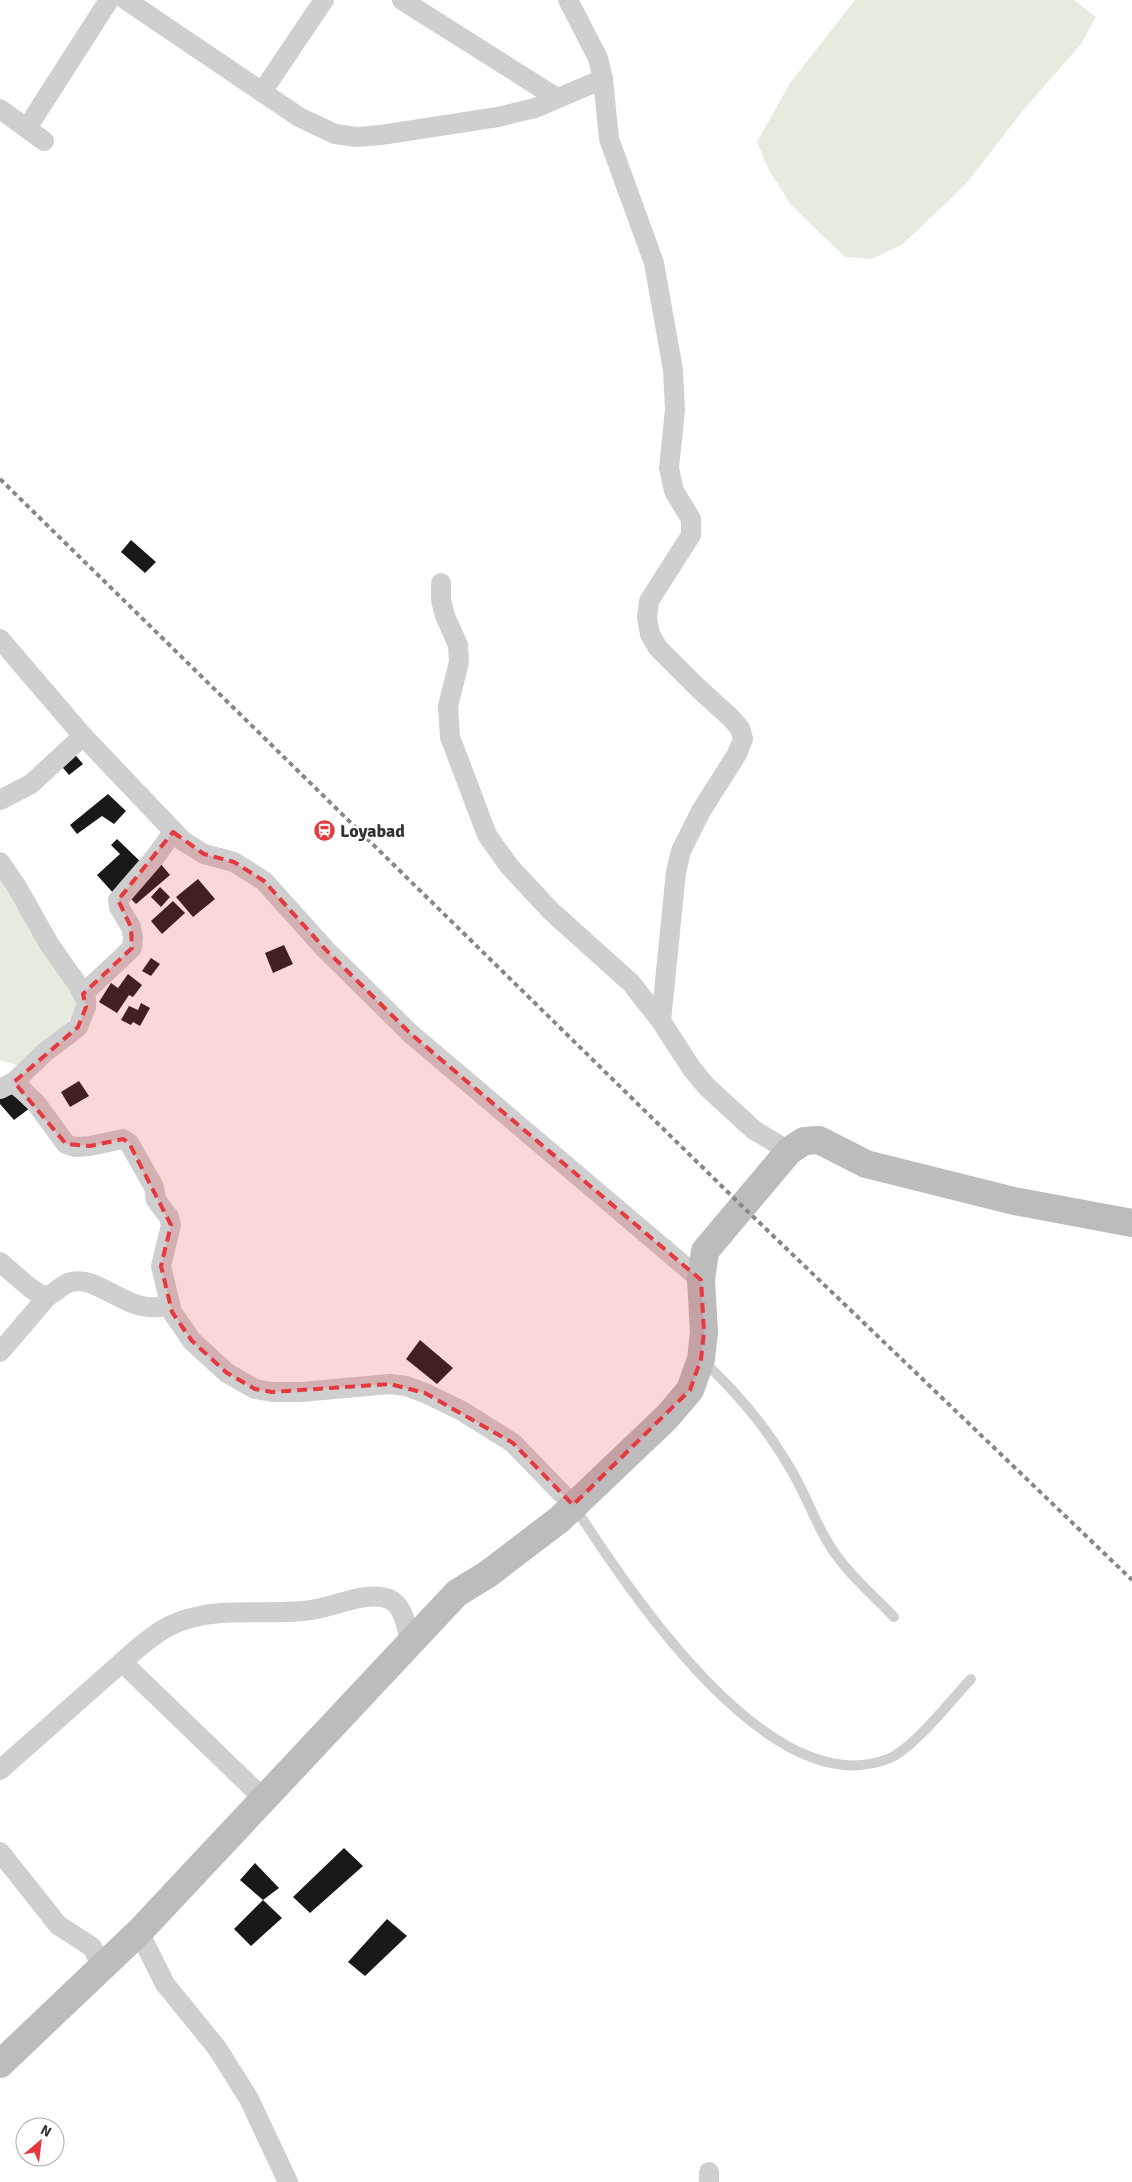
<svg xmlns="http://www.w3.org/2000/svg" width="1132" height="2182" font-family="Signika,sans-serif">
<style>
.green{fill:#e5ebde}
.building{fill:#191919}
.lines{fill:none;stroke-linecap:round;stroke-linejoin:round}
.lane{stroke:#cfcfcf;stroke-width:10}
.street{stroke:#cfcfcf;stroke-width:20}
.secondary{stroke:#bcbcbc;stroke-width:28}
.rail{stroke:#878787;stroke-width:4;stroke-dasharray:5 4;stroke-linecap:butt}
.marked{fill:#e5383f;fill-opacity:0.2;stroke:#e5383f;stroke-width:4;stroke-dasharray:10 6;stroke-linejoin:round}
.labels{text-anchor:middle;dominant-baseline:central;stroke-width:5;stroke-linejoin:round;paint-order:stroke}
.poi-label{font-size:18px;font-weight:bold;fill:#323232;stroke:#fff;text-anchor:start}
</style>
<rect width="100%" height="100%" fill="#fff"/>
<g class="green">
<polygon points="855,0 1074,0 1096,17 1081,44 1025,108 965,185 903,244 872,259 845,257 791,205 769,170 757,142 790,83"/>
<polygon points="0,878 81,998 69,1020 19,1066 0,1060"/>
</g>
<g class="building">
<polygon points="131,540 156,562 145,573 121,552"/>
<polygon points="72,751 83,764 69,775 58,762"/>
<polygon points="108,794 126,811 114,824 102,816 77,834 70,825"/>
<polygon points="117,839 144,865 115,895 97,875 120,854 111,845"/>
<polygon points="160,863 170,875 136,904 126,894"/>
<polygon points="198,879 215,899 193,917 176,897"/>
<polygon points="160,887 170,897 161,907 151,897"/>
<polygon points="173,901 185,913 162,934 151,921"/>
<polygon points="284,945 293,964 273,973 265,953"/>
<polygon points="151,958 160,964 151,976 142,971"/>
<polygon points="128,974 142,985 133,997 129,995 117,1013 99,1002 111,983 118,988"/>
<polygon points="141,1003 150,1008 140,1026 133,1022 131,1025 121,1020 129,1006 138,1010"/>
<polygon points="79,1081 89,1096 70,1107 61,1092"/>
<polygon points="10,1093 30,1108 14,1120 0,1104 0,1099"/>
<polygon points="420,1340 453,1368 437,1384 406,1359"/>
<polygon points="344,1848 363,1866 310,1913 293,1897"/>
<polygon points="255,1863 279,1888 263,1900 240,1880"/>
<polygon points="263,1900 282,1918 251,1946 234,1929"/>
<polygon points="387,1919 407,1936 365,1976 348,1962"/>
</g>
<g class="lines">
<g class="lane">
<path d="M702,1360C738,1393 770,1432 794,1475C807,1498 816,1524 830,1546C847,1573 872,1594 894,1617"/>
<path d="M574,1506C628,1589 771,1808 890,1758C915,1747 951,1700 971,1679"/>
</g>
<g class="street">
<polyline points="126,0 299,117 335,134 357,137 381,135 498,117 535,108 603,79"/>
<polyline points="402,0 557,98"/>
<polyline points="568,0 598,58 603,79 609,139 654,263 673,370 675,410 669,468 674,491 691,519 691,535 649,601 647,618 650,634 658,648 698,688 730,717 740,728 743,739 737,754 701,811 681,851 676,872 661,1021"/>
<polyline points="262,92 324,0"/>
<polyline points="0,109 44,141"/>
<polyline points="27,128 109,0"/>
<polyline points="441,583 441,600 445,616 458,645 459,662 448,706 450,737 487,835 509,866 551,911 631,983 661,1021 692,1069 707,1087 754,1130 789,1151"/>
<polyline points="0,639 83,736 183,841 204,854 234,862 264,881 326,950 411,1034 701,1280"/>
<polyline points="0,800 31,784 83,736"/>
<polyline points="0,862 17,887 49,944 78,985 86,1000 86,1007 78,1027 44,1053 14,1082 0,1089"/>
<polyline points="83,994 132,948 133,937 131,927 119,907 118,900 156,856 173,832"/>
<polyline points="14,1082 36,1103 66,1144 75,1147 90,1146 123,1139 129,1143 154,1187 156,1200 169,1217 171,1225 161,1266 172,1312 192,1341 227,1373 255,1389 272,1392 301,1392 390,1384 406,1386 425,1393 462,1411 513,1443 573,1505"/>
<path d="M0,1262L29,1287L39,1294L48,1296C55,1293 61,1286 68,1283C99,1272 127,1318 169,1305"/>
<polyline points="0,1352 48,1296"/>
<polyline points="122,1662 264,1799"/>
<path d="M0,1770L138,1648C155,1634 170,1623 191,1618C230,1607 271,1616 311,1610C334,1607 363,1592 386,1598C404,1603 407,1628 410,1643"/>
<polyline points="0,1852 58,1925 92,1947 103,1968"/>
<polyline points="139,1932 165,1984 217,2048 249,2099 288,2182"/>
<polyline points="709,2172 709,2182"/>
</g>
<polyline class="secondary" points="0,2064 139,1932 457,1593 488,1574 560,1519 667,1417 690,1390 701,1359 704,1332 701,1280 705,1251 789,1151 804,1141 819,1140 866,1164 1014,1201 1132,1223"/>
<polyline class="rail" points="0,479 742,1206 1132,1580"/>
</g>
<path class="marked" d="M173,832L204,854L234,862L264,881L326,950L411,1034L701,1280L704,1332L701,1359L690,1390L573,1505L513,1443L425,1393L390,1384L272,1392L255,1389L227,1373L192,1341L172,1312L161,1266L171,1225L129,1143L123,1139L90,1146L66,1144L14,1082L78,1027L86,1007L83,994L132,948L131,927L118,900Z"/>
<defs>
<symbol id="station-disc" viewBox="-11 -11 22 22"><circle r="9.5" fill="#e5383f" stroke="#fff"/><path d="M-3-6H3Q5-6 5-4V2Q5 4 3 4L4.5 6H3L1.5 4h-3L-3 6H-4.5L-3 4Q-5 4-5 2V-4Q-5-6-3-6ZM-3.5-4v3h7v-3ZM-3.5 1v1.5H-2V1ZM2 1v1.5H3.5V1Z" fill="#fff"/></symbol>
</defs>
<g fill-rule="evenodd">
<use href="#station-disc" x="312" y="818" width="25" height="25"/>
</g>
<g class="labels">
<g class="poi-label">
<text x="340" y="831">Loyabad</text>
</g>
</g>
<g transform="translate(40 2142) rotate(28)"><circle r="24" fill="#ffffff" stroke="#adadad"/>
<path d="M0-4L9 19L0 12L-9 19Z" fill="#e5383f"/>
<text y="-8" font-size="14" font-weight="bold" text-anchor="middle" fill="#323232">N</text>
</g>
</svg>
